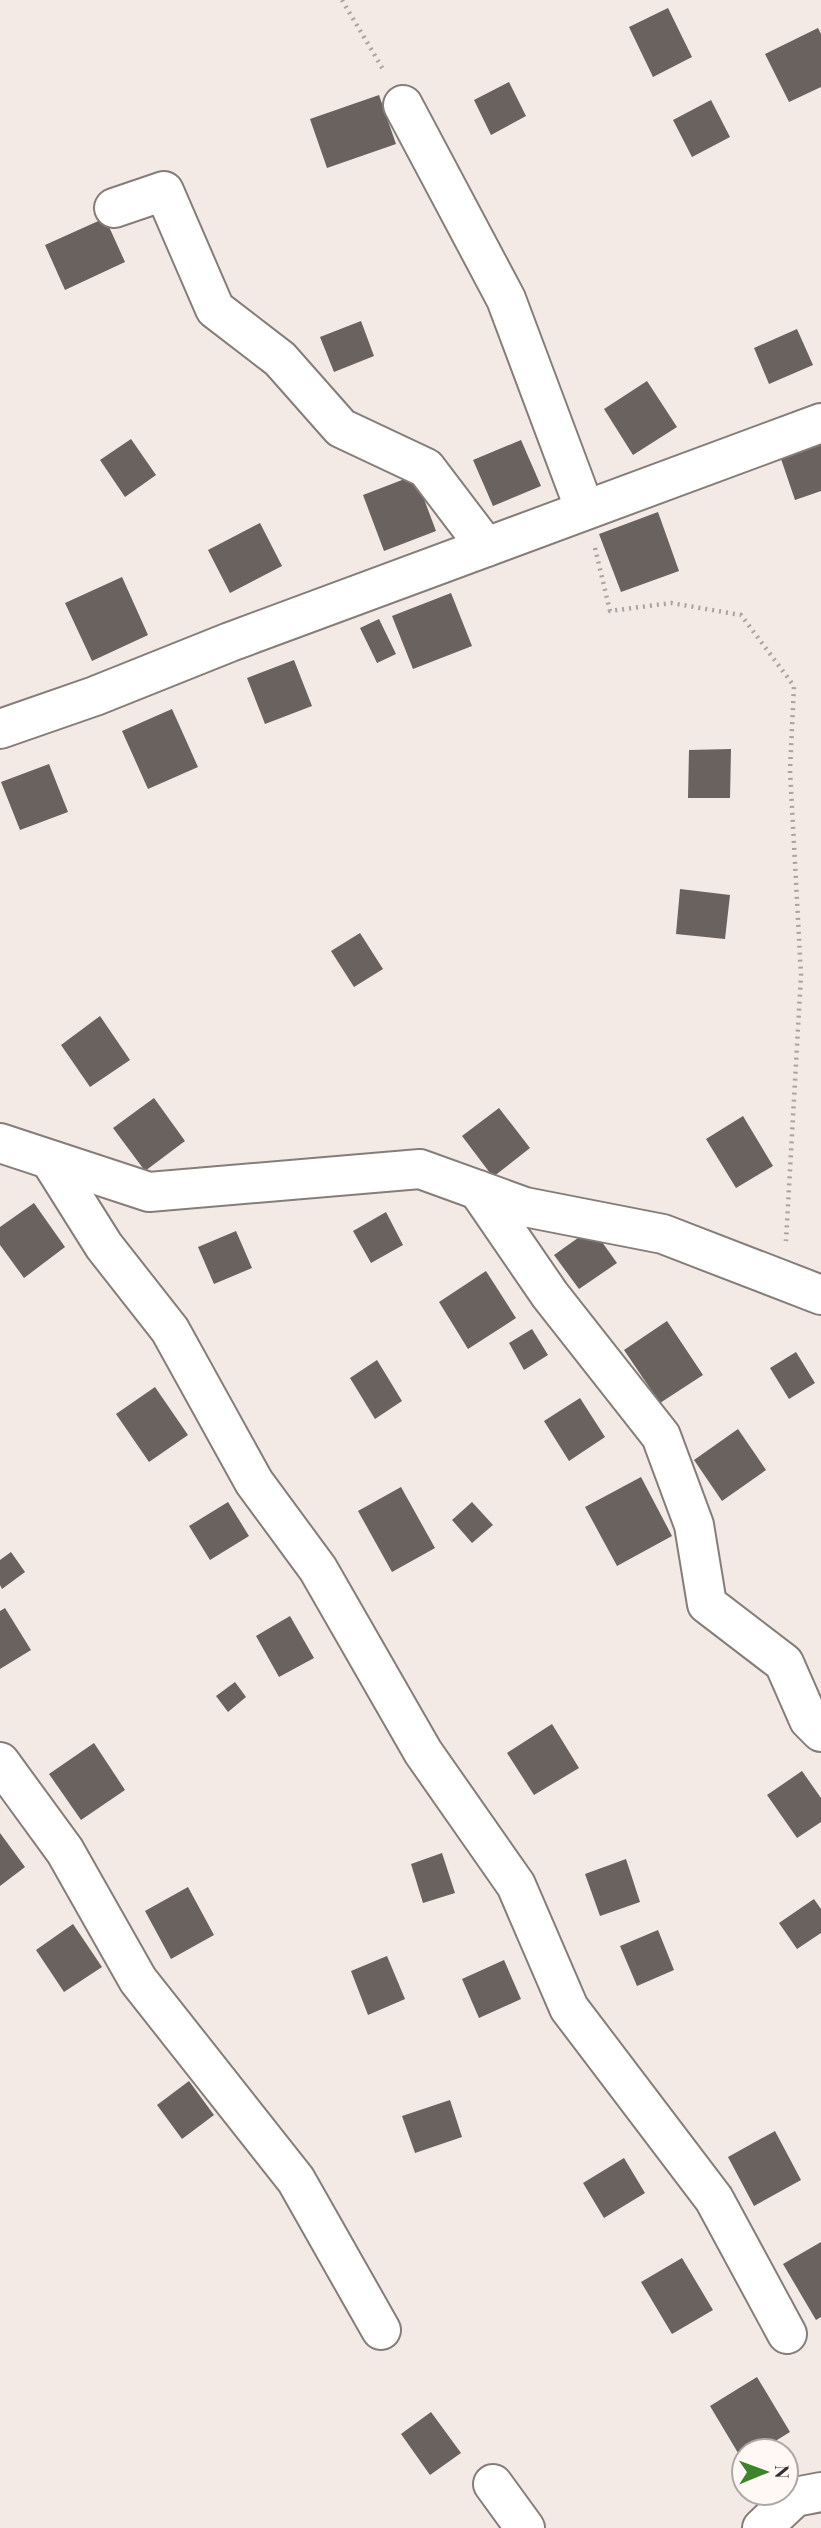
<svg xmlns="http://www.w3.org/2000/svg" width="821" height="2528" font-family="'Playfair Display',serif">
<style>
.building{fill:#69625e}
.lines{fill:none;stroke-linecap:round;stroke-linejoin:round}
.street-casing{stroke:#857d79;stroke-width:42}
.path{stroke:#a9a39f;stroke-width:4.5;stroke-dasharray:2 5;stroke-linecap:butt}
.street{stroke:#fff;stroke-width:38}
</style>
<rect width="100%" height="100%" fill="#f3eae6"/>
<g class="building">
<polygon points="668,8 692,57 653,77 629,27"/>
<polygon points="818,28 821,34 821,87 789,102 765,54"/>
<polygon points="509,82 526,116 491,135 474,100"/>
<polygon points="379,95 396,144 327,168 310,119"/>
<polygon points="711,100 730,137 692,157 673,120"/>
<polygon points="105,218 125,262 65,290 45,245"/>
<polygon points="361,321 374,356 334,372 320,337"/>
<polygon points="797,329 813,365 769,384 754,348"/>
<polygon points="647,381 677,427 633,455 604,409"/>
<polygon points="131,439 156,475 125,497 100,460"/>
<polygon points="821,439 821,491 795,500 779,453"/>
<polygon points="521,440 541,486 493,506 473,460"/>
<polygon points="415,475 436,531 384,551 363,495"/>
<polygon points="658,512 679,571 621,592 599,534"/>
<polygon points="260,523 282,566 230,593 208,550"/>
<polygon points="122,577 148,635 92,661 65,603"/>
<polygon points="451,593 472,646 413,669 392,616"/>
<polygon points="379,619 396,654 377,663 360,628"/>
<polygon points="294,660 312,706 265,724 247,678"/>
<polygon points="172,709 198,767 148,789 122,731"/>
<polygon points="731,749 730,798 688,798 689,750"/>
<polygon points="49,764 68,812 20,830 1,782"/>
<polygon points="680,889 730,895 725,939 676,934"/>
<polygon points="360,933 383,969 354,987 331,951"/>
<polygon points="100,1016 130,1060 90,1087 61,1045"/>
<polygon points="154,1098 185,1141 145,1171 113,1128"/>
<polygon points="499,1108 530,1148 493,1177 462,1136"/>
<polygon points="743,1116 773,1166 736,1188 706,1139"/>
<polygon points="34,1203 65,1247 24,1278 0,1245 0,1227"/>
<polygon points="386,1212 403,1245 371,1263 353,1231"/>
<polygon points="592,1228 617,1263 579,1289 554,1255"/>
<polygon points="236,1231 252,1268 214,1284 198,1247"/>
<polygon points="486,1271 516,1318 468,1349 439,1302"/>
<polygon points="667,1321 703,1375 660,1403 624,1350"/>
<polygon points="532,1329 548,1355 524,1370 509,1343"/>
<polygon points="796,1352 815,1383 789,1399 770,1368"/>
<polygon points="377,1360 402,1401 375,1419 350,1378"/>
<polygon points="155,1387 188,1435 149,1462 116,1414"/>
<polygon points="580,1398 605,1437 569,1461 544,1421"/>
<polygon points="738,1429 766,1470 722,1501 694,1460"/>
<polygon points="641,1477 672,1536 617,1566 585,1507"/>
<polygon points="401,1487 435,1548 392,1572 358,1511"/>
<polygon points="228,1502 249,1536 210,1560 189,1526"/>
<polygon points="472,1502 493,1525 472,1543 452,1520"/>
<polygon points="11,1552 25,1572 2,1589 0,1585 0,1560"/>
<polygon points="5,1608 31,1650 0,1669 0,1611"/>
<polygon points="290,1616 314,1658 279,1677 256,1636"/>
<polygon points="235,1682 246,1697 228,1712 216,1696"/>
<polygon points="552,1724 579,1768 534,1795 507,1753"/>
<polygon points="94,1743 125,1790 81,1820 49,1774"/>
<polygon points="802,1771 821,1798 821,1822 797,1838 767,1795"/>
<polygon points="0,1833 25,1867 0,1886"/>
<polygon points="442,1853 455,1893 423,1903 411,1864"/>
<polygon points="626,1859 640,1902 600,1916 585,1874"/>
<polygon points="188,1887 214,1935 171,1959 145,1911"/>
<polygon points="814,1899 821,1909 821,1933 797,1949 779,1923"/>
<polygon points="73,1924 102,1967 64,1992 36,1950"/>
<polygon points="658,1930 674,1970 637,1986 620,1946"/>
<polygon points="387,1956 405,1999 368,2015 351,1971"/>
<polygon points="504,1960 521,1999 479,2018 462,1979"/>
<polygon points="189,2081 214,2115 182,2139 157,2105"/>
<polygon points="450,2100 462,2137 415,2153 402,2116"/>
<polygon points="775,2131 801,2180 754,2206 728,2157"/>
<polygon points="624,2158 645,2193 604,2218 583,2183"/>
<polygon points="821,2242 821,2317 816,2320 783,2264"/>
<polygon points="682,2258 713,2310 672,2334 641,2282"/>
<polygon points="757,2377 790,2432 759,2451 744,2451 744,2463 710,2406"/>
<polygon points="431,2412 461,2453 430,2475 401,2434"/>
</g>
<g class="lines">
<defs>
<g id="street">
<polyline points="403,105 506,299 585,510"/>
<polyline points="114,208 164,191 215,309 280,359 341,428 426,468 486,547"/>
<polyline points="0,729 95,696 230,642 821,423"/>
<polyline points="0,1143 149,1192 420,1169 525,1207 663,1234 821,1295"/>
<polyline points="50,1160 104,1246 170,1330 254,1482 318,1569 423,1752 516,1885 569,2008 714,2199 787,2334"/>
<polyline points="478,1190 550,1295 661,1436 694,1525 707,1604 784,1663 809,1720 821,1732"/>
<polyline points="0,1762 65,1851 138,1980 296,2180 381,2330"/>
<polyline points="493,2484 525,2528"/>
<polyline points="762,2528 795,2497 821,2492"/>
</g>
</defs>
<use href="#street" class="street-casing"/>
<g class="path">
<polyline points="342,0 384,71"/>
<polyline points="595,548 610,611 671,603 741,615 794,686 790,770 801,975 786,1241"/>
</g>
<use href="#street" class="street"/>
</g>
<g transform="translate(765 2472) rotate(89)"><circle r="33" fill="#fff8f4" stroke="#aea8a5" stroke-width="2"/>
<path d="M0-5L12 26L0 18L-12 26Z" fill="#3c8329"/>
<text y="-10" font-size="19" font-weight="bold" text-anchor="middle" fill="#34312f">N</text>
</g>
</svg>
